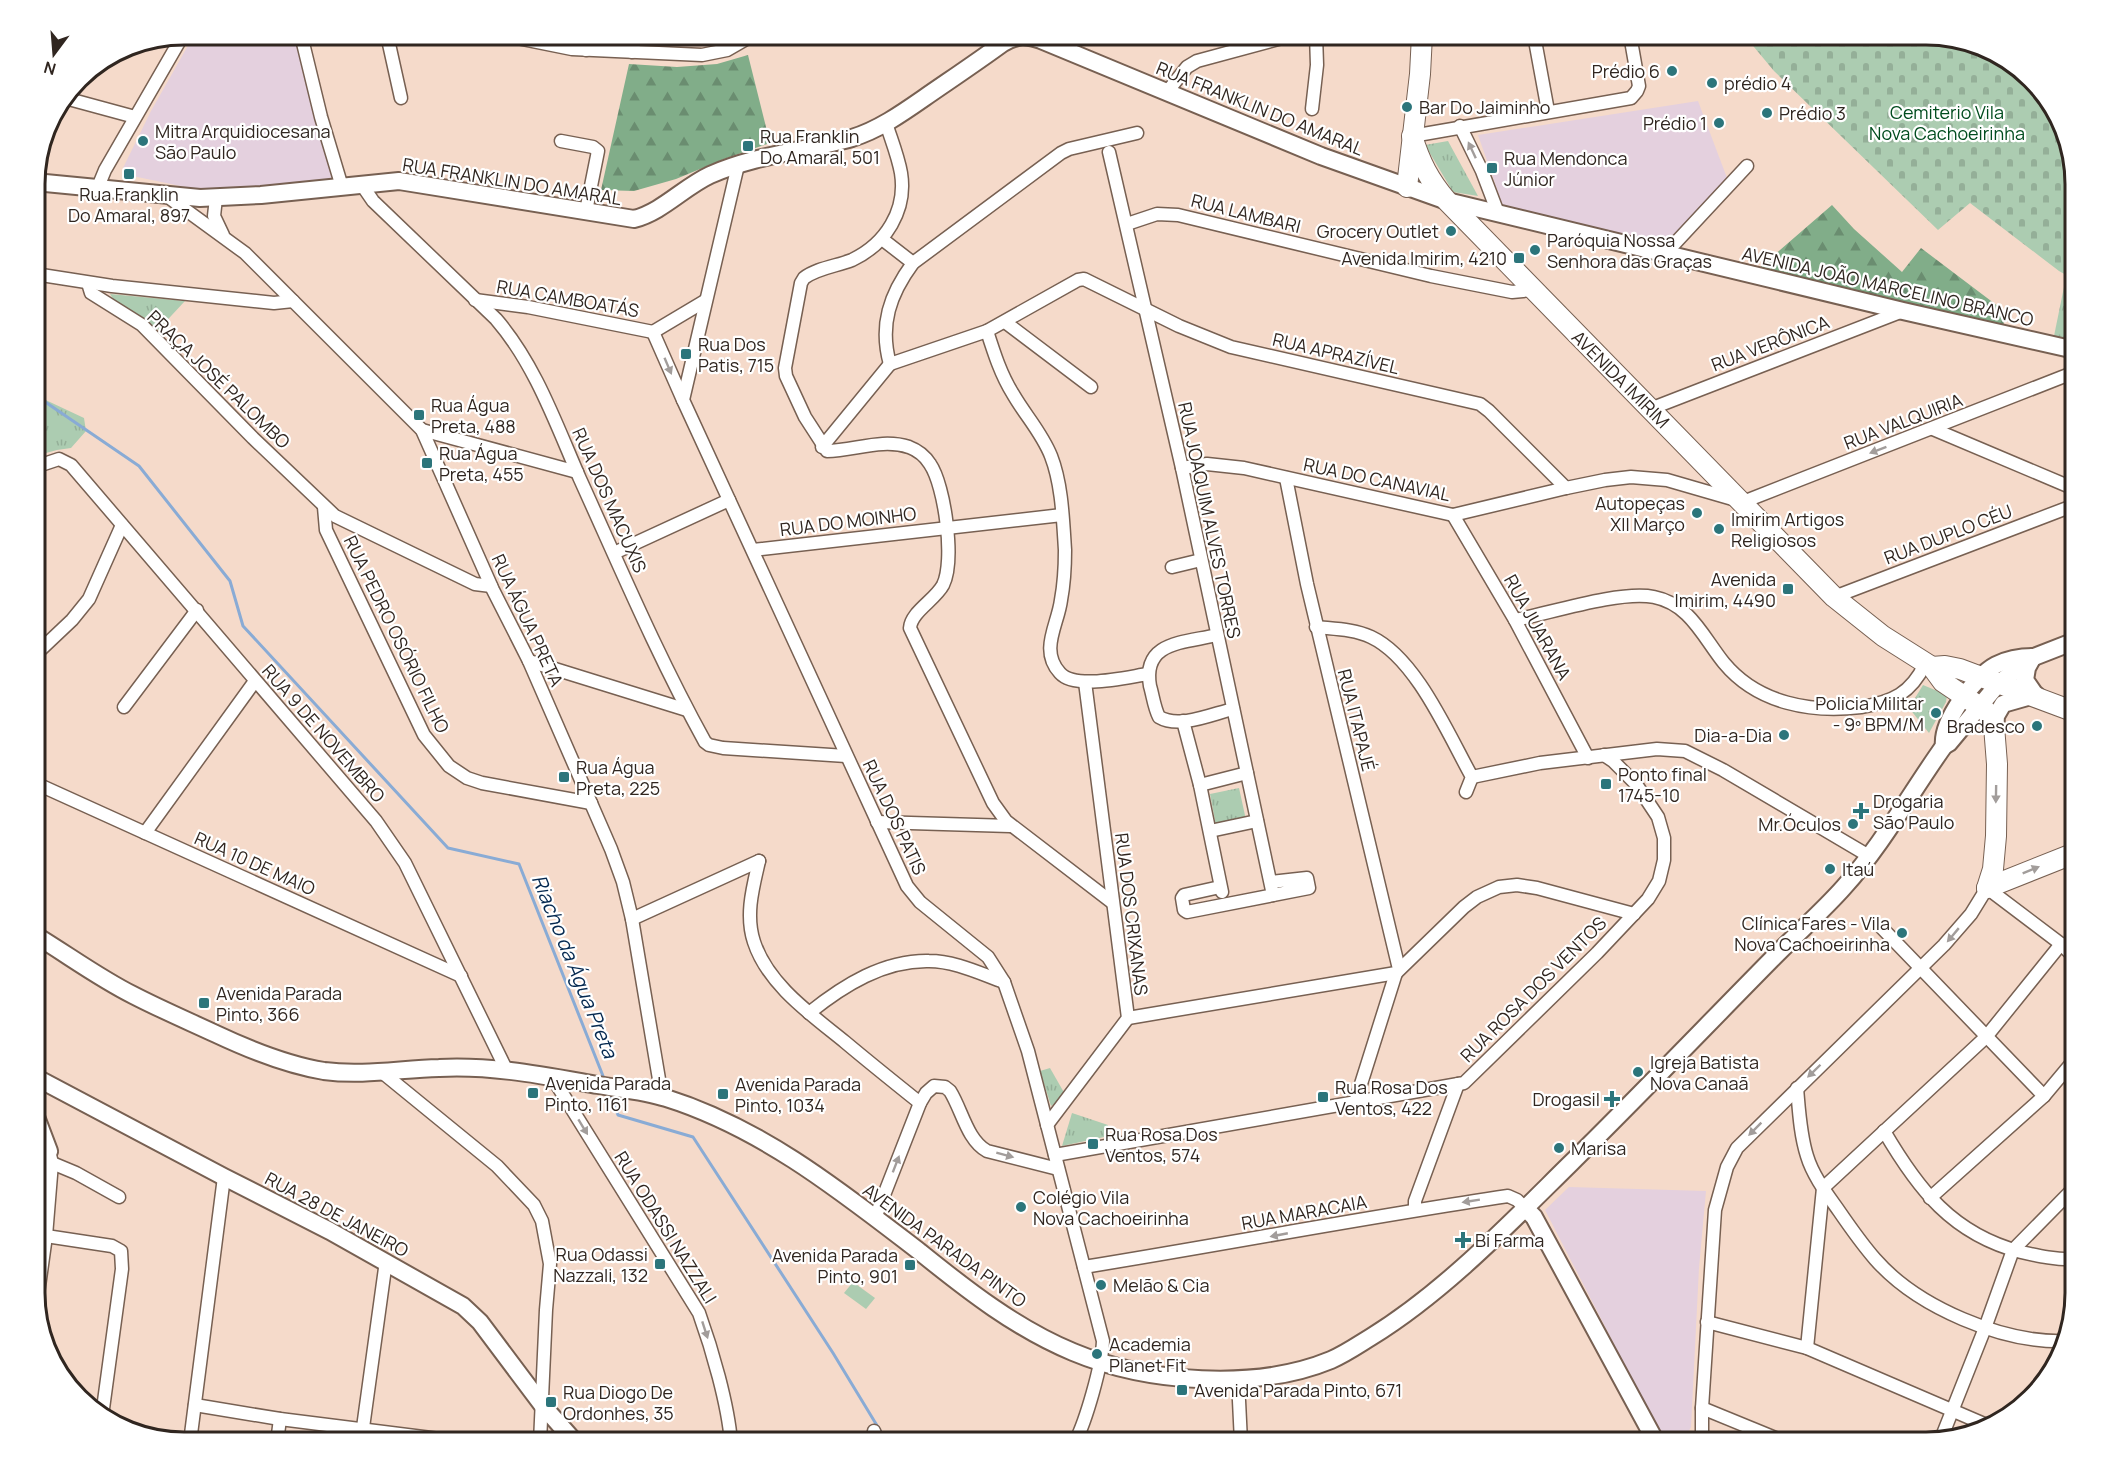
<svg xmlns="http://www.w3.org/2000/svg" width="2110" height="1477" font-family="Manrope,sans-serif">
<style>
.education{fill:#e4d0de}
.grass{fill:#acccb1}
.forest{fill:url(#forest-firs)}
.cemetery{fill:url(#cemetery-stones)}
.park{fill:url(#park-tufts)}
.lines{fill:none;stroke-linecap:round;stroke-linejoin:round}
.stream{stroke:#89abd5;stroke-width:3}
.street-casing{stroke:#776052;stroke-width:15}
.secondary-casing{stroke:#776052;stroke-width:20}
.primary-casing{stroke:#776052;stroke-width:22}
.street{stroke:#fff;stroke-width:12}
.secondary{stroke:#fff;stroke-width:16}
.primary{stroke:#fff;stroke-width:20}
.oneway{fill:#a29d9b}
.poi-dot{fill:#2c757b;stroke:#fff;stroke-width:2}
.labels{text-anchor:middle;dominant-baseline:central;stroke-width:4.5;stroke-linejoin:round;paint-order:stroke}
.poi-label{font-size:18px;fill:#302620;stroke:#fff;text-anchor:start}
.street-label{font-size:18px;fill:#302620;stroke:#fff}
.park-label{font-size:18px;fill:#004c1e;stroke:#fff}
.water-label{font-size:20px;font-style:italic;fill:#052950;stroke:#fff}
.rim{fill:none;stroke:#302620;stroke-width:3}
</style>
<defs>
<pattern id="forest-firs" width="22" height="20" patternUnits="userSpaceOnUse" patternTransform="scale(1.5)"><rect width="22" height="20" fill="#81ad89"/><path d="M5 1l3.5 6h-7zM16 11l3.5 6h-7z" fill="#6a8d70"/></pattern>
<pattern id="cemetery-stones" width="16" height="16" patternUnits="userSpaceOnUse" patternTransform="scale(1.5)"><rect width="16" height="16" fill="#acccb1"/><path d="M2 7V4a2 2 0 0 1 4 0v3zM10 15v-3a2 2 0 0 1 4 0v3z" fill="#94af98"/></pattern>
<pattern id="park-tufts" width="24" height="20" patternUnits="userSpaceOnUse" patternTransform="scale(1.5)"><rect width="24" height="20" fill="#acccb1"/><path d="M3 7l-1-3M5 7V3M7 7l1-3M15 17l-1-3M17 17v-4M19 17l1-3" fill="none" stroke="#94af98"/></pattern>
</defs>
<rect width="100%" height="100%" fill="#f5daca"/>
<g class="education">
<polygon points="194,35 293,35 297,37 305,65 333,180 246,190 195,189 123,174 123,168 151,111"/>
<polygon points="1698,101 1727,178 1666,243 1504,209 1478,135"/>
<polygon points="1569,1187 1706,1191 1699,1268 1691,1427 1685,1438 1676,1442 1664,1441 1545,1210"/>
</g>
<polygon class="grass" points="853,1282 875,1298 866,1309 844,1293"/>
<g class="forest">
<polygon points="748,55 770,143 724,159 676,179 634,191 601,190 629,64 677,67 717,64"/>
<polygon points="1832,205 1854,229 1902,272 1921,248 2003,310 2004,329 1757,270"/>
</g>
<polygon class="cemetery" points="1744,35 1927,35 1974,42 2017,65 2060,117 2075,183 2075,280 2059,271 1970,203 1938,230 1774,71"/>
<g class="park">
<polygon points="1448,141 1478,196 1453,192 1425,145"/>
<polygon points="2064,287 2075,290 2075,340 2054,336"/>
<polygon points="110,294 185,301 158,330 115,302"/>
<polygon points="35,395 84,418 86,431 71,448 57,450 35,456"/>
<polygon points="1923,685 1947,695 1946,702 1929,733 1909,708"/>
<polygon points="1239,788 1246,820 1216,826 1210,794"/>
<polygon points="1050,1068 1066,1096 1051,1106 1040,1071"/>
<polygon points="1072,1113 1108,1125 1104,1137 1062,1146"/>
</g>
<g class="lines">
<g class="stream">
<polyline points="35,395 139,466 230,581 243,626 448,848 519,864 605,1081"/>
<polyline points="609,1093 618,1115 693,1137 833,1353 887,1442"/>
</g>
<defs>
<g id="street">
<polyline points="298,35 302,39 321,117 342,187"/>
<polyline points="387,35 401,98"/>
<polyline points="502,35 572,49 702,55 727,50 753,35"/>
<polyline points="1534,35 1548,111"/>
<polyline points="1063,49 1074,35"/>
<polyline points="586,50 589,35"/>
<polyline points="632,52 636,35"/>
<polyline points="1167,92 1187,67 1197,61 1293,35"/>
<polyline points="65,98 135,117"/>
<polyline points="1312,109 1317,65 1316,35"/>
<path d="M886,123C891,139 898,156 901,173C907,210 886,244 852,260C837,266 817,268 804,278L801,283L785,368L786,376L805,417L827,451C854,451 881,438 909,447C917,450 925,456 930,464C945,486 955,561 943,585C935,600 911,612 910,628L993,803L1006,821L1113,903"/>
<polyline points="1460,126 1482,171 1498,213"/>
<polyline points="1412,136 1631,98 1637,91 1639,86 1630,35"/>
<polyline points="561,141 593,147 598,151 586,211"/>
<polyline points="1109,152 1182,468 1273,895"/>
<path d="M738,165L683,400L907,886L920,902L988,957L1004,982L1028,1051L1103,1341C1102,1365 1086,1421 1075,1442"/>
<path d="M362,185L373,201L496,319C535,364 556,424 580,479C620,567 658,657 705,742L709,745L723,748L846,756"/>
<polyline points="98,187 105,170 183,35"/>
<polyline points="164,194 245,253 422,430 493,590 529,661 611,849 623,882 632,919 662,1097"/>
<polyline points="216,198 214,216 223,235"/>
<polyline points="1127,224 1157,214 1178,215 1431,276 1512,292 1532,290"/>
<polyline points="882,239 913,263"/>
<polyline points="1665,254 1747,166"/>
<polyline points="35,274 112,286 274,303 293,301"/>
<polyline points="88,283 91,293 142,325 253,438 335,516 475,584 491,586"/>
<polyline points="475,300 528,307 653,332"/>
<polyline points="1005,322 1091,387"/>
<path d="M987,331C994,353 1001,375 1013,394C1025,415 1042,433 1051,456C1062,484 1063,520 1065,550C1065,567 1064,584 1061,600C1058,625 1039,650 1060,673C1075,690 1127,677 1148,674"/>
<polyline points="653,332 683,400"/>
<polyline points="653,332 705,301"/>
<polyline points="890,364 987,331 1078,280 1084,279 1179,326 1231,347 1480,404 1489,411 1566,488"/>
<path d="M890,364C879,325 890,294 913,263L1061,153L1069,149L1137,133"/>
<polyline points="1650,409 1903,311"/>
<polyline points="1933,429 2075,489"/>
<polyline points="422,430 577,472"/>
<polyline points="822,447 890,364"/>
<polyline points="35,467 59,459 71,465 376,821 405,863 507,1071"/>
<polyline points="1182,468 1207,464 1244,468 1453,515 1566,488 1605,480 1631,477 1667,480 1743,502 2075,372"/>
<polyline points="1286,478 1307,584 1399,969"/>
<polyline points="324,507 326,530 424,735 449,766 467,778 482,783 591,803"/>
<polyline points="1453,515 1515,620 1588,758"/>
<polyline points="753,550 1062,515"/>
<polyline points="614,553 729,500"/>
<polyline points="1172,567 1201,560"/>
<polyline points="1834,597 2075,505"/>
<path d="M1515,620C1550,613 1621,590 1654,597C1690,604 1703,637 1724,663C1758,704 1812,713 1861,707C1893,702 1911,693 1925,664"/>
<path d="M1316,627C1335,629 1354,629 1371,637C1416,658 1448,734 1472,777L1466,792"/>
<path d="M1217,635C1184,643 1142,641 1150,686C1153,696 1154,707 1159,717C1179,729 1212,714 1233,709"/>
<polyline points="35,655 72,620 89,599 122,525"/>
<polyline points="529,661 687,710"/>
<polyline points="124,707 197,610"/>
<polyline points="1183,721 1200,785 1222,892"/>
<polyline points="1472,777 1540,763 1657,749 1685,751 1723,770 1869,856"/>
<polyline points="35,783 461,976"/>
<polyline points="1200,785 1247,773"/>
<polyline points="877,822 1010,826"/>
<polyline points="1210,831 1257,821"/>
<polyline points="145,833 255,681"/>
<path d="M759,861C753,887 745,915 754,942C768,985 812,1015 845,1042C870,1063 895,1083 920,1103"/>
<polyline points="1220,887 1184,895 1182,898 1184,910 1187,912 1309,888 1307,878 1271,882"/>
<polyline points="632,919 759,861"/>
<polyline points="1882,928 2044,1096"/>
<path d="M809,1013C844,985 884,960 929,961C955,961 981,974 1004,982"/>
<polyline points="1128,1018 1396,973 1464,907 1477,897 1499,887 1517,885 1537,888 1634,914"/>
<polyline points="383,1073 497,1166 534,1205 542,1221 550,1264 546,1310 540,1442"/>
<path d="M552,1077L699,1313C712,1349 728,1404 731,1442"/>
<path d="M1797,1088C1799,1110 1800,1134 1807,1156C1813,1176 1827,1194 1839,1211C1850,1227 1862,1244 1875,1259C1917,1307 2003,1344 2068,1341"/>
<polyline points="1355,1103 1396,973"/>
<polyline points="1047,1125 1128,1018 1085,682"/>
<path d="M1884,1131C1918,1189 1952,1234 2021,1252C2039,1256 2057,1260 2075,1259"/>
<polyline points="1055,1155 1464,1083 1597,953 1648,899 1659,881 1664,860 1664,838 1658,817 1636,784 1613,761 1604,755"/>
<polyline points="52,1163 76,1173 119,1197"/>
<polyline points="1930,1198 2044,1096 2075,1059"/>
<polyline points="1415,1210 1415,1201 1458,1084"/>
<path d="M875,1218L920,1103L926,1093L934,1086L945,1087L950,1091C962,1110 967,1140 987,1151L1058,1169"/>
<polyline points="46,1236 112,1246 121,1251 122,1269 102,1416"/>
<path d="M1084,1267C1226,1244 1366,1217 1508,1196L1517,1200L1525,1208"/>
<polyline points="36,1308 46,1236 52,1163 49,1151"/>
<polyline points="1707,1322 1807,1348 1991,1427"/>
<polyline points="1807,1348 1823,1188 1986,1037 2061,944"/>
<polyline points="1238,1380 1241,1442"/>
<polyline points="195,1405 280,1419 463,1442"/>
<polyline points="1702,1408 1785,1442"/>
<polyline points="874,1431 878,1442"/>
<polyline points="1941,1439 1985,1328 2013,1250 2075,1187"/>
<polyline points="190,1442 224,1177"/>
<polyline points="277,1442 280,1419"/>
<polyline points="361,1442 386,1261"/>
<polyline points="1702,1442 1702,1408 1715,1210 1727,1167 1737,1148 1944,945 1971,914 1987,888 2061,944 2075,958"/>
</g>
<g id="secondary">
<path d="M35,182L200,198L261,195L399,181L634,219C662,212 684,187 710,175C755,155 804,151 852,138C878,130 901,114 924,98C950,80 977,62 1003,43C1017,35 1026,35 1041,40L1321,156L1447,201L1903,311L2075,350"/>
<polyline points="2033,657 2027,668 2025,680 2034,693 2042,700"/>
<polyline points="1995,732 1996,716 2003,704 2031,696"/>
<path d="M1944,746C1941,721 1975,676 1996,665C2008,659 2020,657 2033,657"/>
<path d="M35,935C68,955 99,978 133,995C160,1009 188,1021 216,1034C250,1050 287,1065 324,1071C363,1076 400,1069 439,1068C492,1065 546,1076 598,1085C621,1089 644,1091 666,1098C762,1128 842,1192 920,1252C967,1290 1017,1329 1073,1352C1147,1383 1256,1391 1331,1360C1345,1354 1358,1345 1371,1337C1444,1292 1508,1225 1570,1164C1638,1097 1704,1028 1771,960C1795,935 1822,912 1844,887C1883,844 1911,792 1944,746L1949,743L1999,683L2034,657L2075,641"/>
<polyline points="35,1077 224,1177 330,1231 463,1306 480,1322 543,1406 575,1442"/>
<polyline points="35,1166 49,1151 35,1114"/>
<polyline points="1525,1208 1534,1217 1656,1442"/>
</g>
<g id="primary">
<path d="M1412,136C1420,162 1429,180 1447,201L1834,597L1883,636L1932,667L1943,682L1986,711L1990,717L1994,726L1997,764L1996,836L1993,869L1987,888"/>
<polyline points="1407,187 1420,74 1422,35"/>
<polyline points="1932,667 1945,666 1960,669 2075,712"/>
<polyline points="1987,888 2075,853"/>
</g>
</defs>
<use href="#street" class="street-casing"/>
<use href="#secondary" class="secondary-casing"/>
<use href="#primary" class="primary-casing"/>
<use href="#street" class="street"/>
<use href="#secondary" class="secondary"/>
<use href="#primary" class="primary"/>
</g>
<defs><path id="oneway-solid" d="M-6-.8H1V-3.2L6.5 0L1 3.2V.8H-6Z" transform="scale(1.5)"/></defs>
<g class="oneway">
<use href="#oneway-solid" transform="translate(1472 150) rotate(-115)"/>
<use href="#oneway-solid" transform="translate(668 366) rotate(67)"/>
<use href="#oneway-solid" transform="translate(1878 450) rotate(159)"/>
<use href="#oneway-solid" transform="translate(1996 794) rotate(91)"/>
<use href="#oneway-solid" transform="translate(2031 870) rotate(-22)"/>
<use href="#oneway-solid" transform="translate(1953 935) rotate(130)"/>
<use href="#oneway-solid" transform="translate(1814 1071) rotate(136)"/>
<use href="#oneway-solid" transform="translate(583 1127) rotate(59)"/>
<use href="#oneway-solid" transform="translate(1755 1129) rotate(135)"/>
<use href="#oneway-solid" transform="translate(1005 1155) rotate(15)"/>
<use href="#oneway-solid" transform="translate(896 1164) rotate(-69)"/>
<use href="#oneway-solid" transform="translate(1471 1201) rotate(171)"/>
<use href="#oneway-solid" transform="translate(1279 1235) rotate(169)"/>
<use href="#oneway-solid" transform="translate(705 1330) rotate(72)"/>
</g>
<g class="poi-dot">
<circle cx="1672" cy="71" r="6"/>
<circle cx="1712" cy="83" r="6"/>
<circle cx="1407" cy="107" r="6"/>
<circle cx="1767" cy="113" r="6"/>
<circle cx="1719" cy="123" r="6"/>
<circle cx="143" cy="141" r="6"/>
<rect x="742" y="140" width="12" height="12" rx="3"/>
<rect x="1486" y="162" width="12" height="12" rx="3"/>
<rect x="123" y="168" width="12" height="12" rx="3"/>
<circle cx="1451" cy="231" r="6"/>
<circle cx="1535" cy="250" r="6"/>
<rect x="1513" y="252" width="12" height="12" rx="3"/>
<rect x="680" y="348" width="12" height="12" rx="3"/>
<rect x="413" y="409" width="12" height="12" rx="3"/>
<rect x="421" y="457" width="12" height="12" rx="3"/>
<circle cx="1697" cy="513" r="6"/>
<circle cx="1719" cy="529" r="6"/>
<rect x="1782" y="583" width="12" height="12" rx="3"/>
<circle cx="1936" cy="713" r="6"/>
<circle cx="2037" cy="726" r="6"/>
<circle cx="1784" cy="735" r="6"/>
<rect x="558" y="771" width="12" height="12" rx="3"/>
<rect x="1600" y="778" width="12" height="12" rx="3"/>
<path d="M1858 802h6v6h6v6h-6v6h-6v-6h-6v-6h6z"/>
<circle cx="1853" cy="824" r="6"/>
<circle cx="1830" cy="869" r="6"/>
<circle cx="1902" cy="933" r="6"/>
<rect x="198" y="997" width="12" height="12" rx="3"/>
<circle cx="1638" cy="1072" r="6"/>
<rect x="527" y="1087" width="12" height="12" rx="3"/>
<rect x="717" y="1088" width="12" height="12" rx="3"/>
<rect x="1317" y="1091" width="12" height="12" rx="3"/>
<path d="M1609 1090h6v6h6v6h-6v6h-6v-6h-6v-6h6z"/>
<rect x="1087" y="1138" width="12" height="12" rx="3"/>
<circle cx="1559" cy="1148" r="6"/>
<circle cx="1021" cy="1207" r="6"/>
<path d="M1460 1231h6v6h6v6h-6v6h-6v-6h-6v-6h6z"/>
<rect x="654" y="1258" width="12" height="12" rx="3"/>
<rect x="904" y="1259" width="12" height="12" rx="3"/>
<circle cx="1101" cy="1285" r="6"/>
<circle cx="1097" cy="1354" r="6"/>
<rect x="1176" y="1384" width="12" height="12" rx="3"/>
<rect x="545" y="1396" width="12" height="12" rx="3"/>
</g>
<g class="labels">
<g class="poi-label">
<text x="1660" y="71" text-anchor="end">Prédio 6</text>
<text x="1724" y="83">prédio 4</text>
<text x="1419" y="107">Bar Do Jaiminho</text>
<text x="1779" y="113">Prédio 3</text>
<text x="1707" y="123" text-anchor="end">Prédio 1</text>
<text x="155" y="131">Mitra Arquidiocesana<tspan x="155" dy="21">São Paulo</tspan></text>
<text x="760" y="136">Rua Franklin<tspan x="760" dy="21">Do Amaral, 501</tspan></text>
<text x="1504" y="158">Rua Mendonca<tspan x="1504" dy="21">Júnior</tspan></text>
<text x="129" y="194" text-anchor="middle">Rua Franklin<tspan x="129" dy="21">Do Amaral, 897</tspan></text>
<text x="1439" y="231" text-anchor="end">Grocery Outlet</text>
<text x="1547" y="240">Paróquia Nossa<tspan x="1547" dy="21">Senhora das Graças</tspan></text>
<text x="1507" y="258" text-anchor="end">Avenida Imirim, 4210</text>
<text x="698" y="344">Rua Dos<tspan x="698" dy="21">Patis, 715</tspan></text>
<text x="431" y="405">Rua Água<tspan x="431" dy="21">Preta, 488</tspan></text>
<text x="439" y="453">Rua Água<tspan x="439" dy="21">Preta, 455</tspan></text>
<text x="1685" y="503" text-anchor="end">Autopeças<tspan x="1685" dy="21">XII Março</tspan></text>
<text x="1731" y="519">Imirim Artigos<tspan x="1731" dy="21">Religiosos</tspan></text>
<text x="1776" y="579" text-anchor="end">Avenida<tspan x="1776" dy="21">Imirim, 4490</tspan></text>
<text x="1924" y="703" text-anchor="end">Policia Militar<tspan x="1924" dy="21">- 9º BPM/M</tspan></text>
<text x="2025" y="726" text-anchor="end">Bradesco</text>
<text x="1772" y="735" text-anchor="end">Dia-a-Dia</text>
<text x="576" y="767">Rua Água<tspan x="576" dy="21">Preta, 225</tspan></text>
<text x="1618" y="774">Ponto final<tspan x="1618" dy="21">1745-10</tspan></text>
<text x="1873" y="801">Drogaria<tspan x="1873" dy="21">São Paulo</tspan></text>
<text x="1841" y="824" text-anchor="end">Mr.Óculos</text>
<text x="1842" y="869">Itaú</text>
<text x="1890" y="923" text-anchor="end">Clínica Fares - Vila<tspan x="1890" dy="21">Nova Cachoeirinha</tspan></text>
<text x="216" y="993">Avenida Parada<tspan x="216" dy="21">Pinto, 366</tspan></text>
<text x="1650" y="1062">Igreja Batista<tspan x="1650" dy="21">Nova Canaã</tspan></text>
<text x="545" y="1083">Avenida Parada<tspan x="545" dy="21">Pinto, 1161</tspan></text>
<text x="735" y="1084">Avenida Parada<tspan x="735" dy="21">Pinto, 1034</tspan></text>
<text x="1335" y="1087">Rua Rosa Dos<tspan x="1335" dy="21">Ventos, 422</tspan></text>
<text x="1600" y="1099" text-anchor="end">Drogasil</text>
<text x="1105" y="1134">Rua Rosa Dos<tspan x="1105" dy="21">Ventos, 574</tspan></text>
<text x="1571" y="1148">Marisa</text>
<text x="1033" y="1197">Colégio Vila<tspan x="1033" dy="21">Nova Cachoeirinha</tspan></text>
<text x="1475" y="1240">Bi Farma</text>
<text x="648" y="1254" text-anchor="end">Rua Odassi<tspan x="648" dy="21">Nazzali, 132</tspan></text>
<text x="898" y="1255" text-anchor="end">Avenida Parada<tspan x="898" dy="21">Pinto, 901</tspan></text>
<text x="1113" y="1285">Melão &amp; Cia</text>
<text x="1109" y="1344">Academia<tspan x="1109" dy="21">Planet Fit</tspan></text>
<text x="1194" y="1390">Avenida Parada Pinto, 671</text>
<text x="563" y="1392">Rua Diogo De<tspan x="563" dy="21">Ordonhes, 35</tspan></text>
</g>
<g class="street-label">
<text transform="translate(1260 108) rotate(22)">RUA FRANKLIN DO AMARAL</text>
<text transform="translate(512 181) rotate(9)">RUA FRANKLIN DO AMARAL</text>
<text transform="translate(1246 213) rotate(14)">RUA LAMBARI</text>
<text transform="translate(1888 286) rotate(13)">AVENIDA JOÃO MARCELINO BRANCO</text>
<text transform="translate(568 298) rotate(10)">RUA CAMBOATÁS</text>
<text transform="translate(1770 343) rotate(-21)">RUA VERÔNICA</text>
<text transform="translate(1336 353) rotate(13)">RUA APRAZÍVEL</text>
<text transform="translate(219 379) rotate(44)">PRAÇA JOSÉ PALOMBO</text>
<text transform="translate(1621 379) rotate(45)">AVENIDA IMIRIM</text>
<text transform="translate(1903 421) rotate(-21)">RUA VALQUIRIA</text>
<text transform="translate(1377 479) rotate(12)">RUA DO CANAVIAL</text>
<text transform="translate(610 500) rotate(66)">RUA DOS MACUXIS</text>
<text transform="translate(1210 520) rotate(78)">RUA JOAQUIM ALVES TORRES</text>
<text transform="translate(848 521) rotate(-7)">RUA DO MOINHO</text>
<text transform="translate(1948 534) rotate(-21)">RUA DUPLO CÉU</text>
<text transform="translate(528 620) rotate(65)">RUA ÁGUA PRETA</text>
<text transform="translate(1538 627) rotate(61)">RUA JUARANA</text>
<text transform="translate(397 634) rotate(64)">RUA PEDRO OSÓRIO FILHO</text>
<text transform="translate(1357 720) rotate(76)">RUA ITAPAJÉ</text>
<text transform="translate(324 733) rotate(49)">RUA 9 DE NOVEMBRO</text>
<text transform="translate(895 817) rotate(65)">RUA DOS PATIS</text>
<text transform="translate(255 863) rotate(24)">RUA 10 DE MAIO</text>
<text transform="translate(1132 914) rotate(83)">RUA DOS CRIXANAS</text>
<text transform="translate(1533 989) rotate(-45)">RUA ROSA DOS VENTOS</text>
<text transform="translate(1304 1212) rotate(-10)">RUA MARACAIA</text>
<text transform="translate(337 1214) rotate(28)">RUA 28 DE JANEIRO</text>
<text transform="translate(666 1227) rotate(58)">RUA ODASSI NAZZALI</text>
<text transform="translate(945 1245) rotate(36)">AVENIDA PARADA PINTO</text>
</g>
<g class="park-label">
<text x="1947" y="112">Cemiterio Vila<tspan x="1947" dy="21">Nova Cachoeirinha</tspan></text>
</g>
<g class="water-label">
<text transform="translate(575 966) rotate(68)">Riacho da Água Preta</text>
</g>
</g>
<path d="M0 0H2110V1477H0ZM184 45H1926A139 139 0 0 1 2065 184V1293A139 139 0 0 1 1926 1432H184A139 139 0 0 1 45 1293V184A139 139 0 0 1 184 45Z" fill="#fff" fill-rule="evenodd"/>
<path class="rim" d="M184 45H1926A139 139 0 0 1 2065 184V1293A139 139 0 0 1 1926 1432H184A139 139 0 0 1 45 1293V184A139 139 0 0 1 184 45Z"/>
<g transform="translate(54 54) rotate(196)" stroke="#ffffff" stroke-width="4.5" paint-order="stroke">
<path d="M0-4.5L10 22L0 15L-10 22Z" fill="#302620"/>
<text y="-9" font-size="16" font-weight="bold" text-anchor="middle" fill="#302620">N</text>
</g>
</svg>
